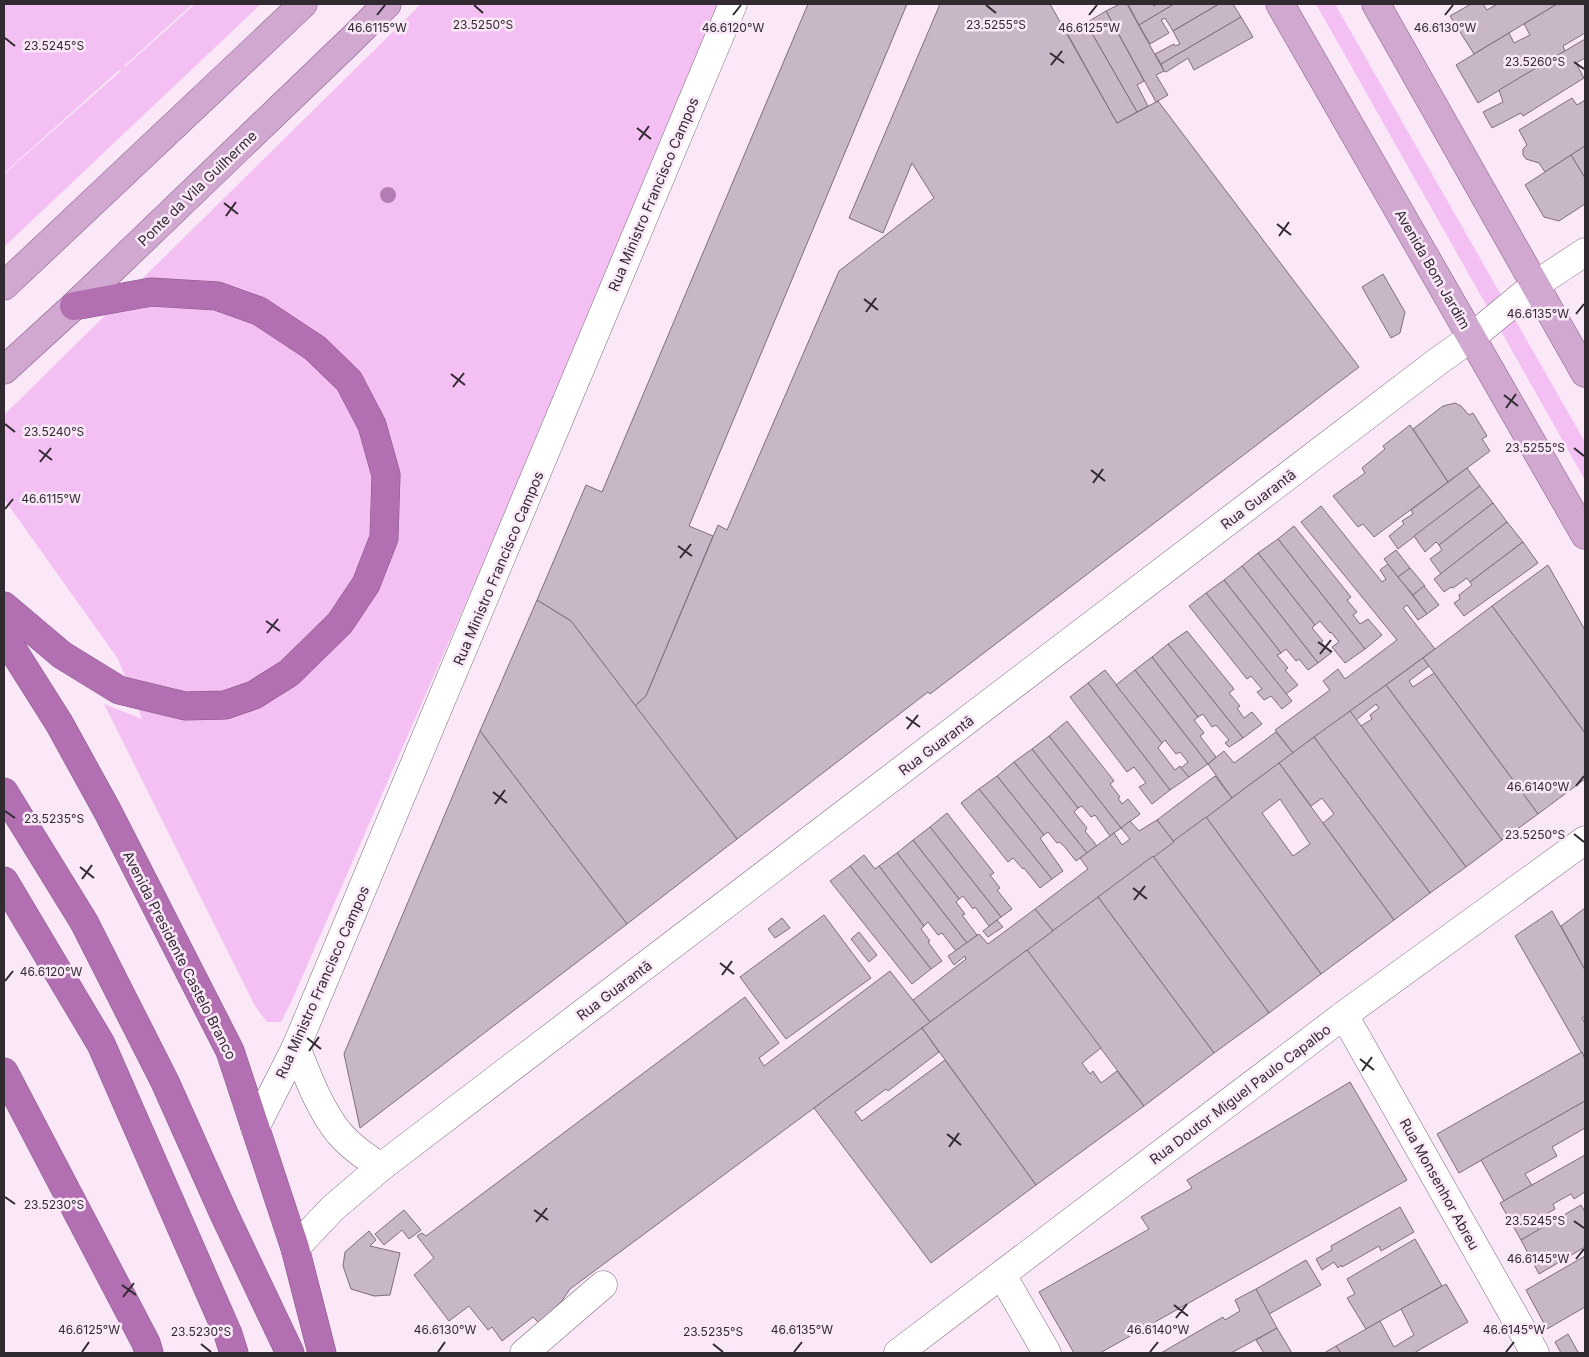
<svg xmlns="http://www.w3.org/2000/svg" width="1589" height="1357" font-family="Inter,sans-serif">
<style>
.green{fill:#f4c0f3}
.building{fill:#c8b7c7;stroke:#7e6e7d;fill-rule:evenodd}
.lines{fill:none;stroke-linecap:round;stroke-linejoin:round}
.minor-casing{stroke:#7a6a79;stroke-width:29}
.major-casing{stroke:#855784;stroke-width:29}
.highway-casing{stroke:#855784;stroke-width:29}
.minor{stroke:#fff;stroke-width:28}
.major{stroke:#d1a9d0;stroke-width:28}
.highway{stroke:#b26fb1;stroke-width:28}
.tree{fill:#b47cb4}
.ticks{fill:none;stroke:#312a30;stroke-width:2}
.labels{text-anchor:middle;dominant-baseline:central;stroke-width:5;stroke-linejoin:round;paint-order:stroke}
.street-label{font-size:14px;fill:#312a30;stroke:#fae8f9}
.ticks-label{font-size:12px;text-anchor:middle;fill:#312a30;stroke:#fae8f9;stroke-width:5;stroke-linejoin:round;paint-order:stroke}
</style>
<rect width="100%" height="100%" fill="#fae8f9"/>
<g class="green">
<polygon points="4,4 193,4 124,66 125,67 195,4 261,4 4,247 4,174 122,70 118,71 4,173"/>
<polygon points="421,4 728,4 292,1000 281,1022 267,1022 255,1006 104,704 142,719 118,659 4,499 4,415"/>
<polygon points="1316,4 1335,4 1585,442 1585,480"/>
</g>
<g class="building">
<polygon points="808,4 907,4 689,526 713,536 646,696 635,706 571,621 537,600 586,485 602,492"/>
<polygon points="940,4 1050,4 1117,123 1158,101 1359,367 930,694 928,692 737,839 635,706 646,696 718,525 727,530 839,271 934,198 912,163 883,233 849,218"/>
<polygon points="1120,4 1127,4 1164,71 1156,75 1168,95 1156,102 1106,11"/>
<polygon points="1128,4 1152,4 1154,6 1157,4 1174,4 1139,25"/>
<polygon points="1174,4 1219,4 1173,31 1165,18 1161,20 1169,33 1150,44 1139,25"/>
<polygon points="1219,4 1233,4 1241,17 1161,64 1155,54 1174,44 1175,46 1180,44 1173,31"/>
<polygon points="1471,4 1483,4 1487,10 1497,4 1557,4 1474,54 1450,16"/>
<polygon points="1557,4 1584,4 1585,6 1585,33 1563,46 1565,51 1478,103 1456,65 1509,33 1514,43 1530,35 1524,24"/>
<polygon points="1106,11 1144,81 1137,85 1148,106 1137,112 1086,23"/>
<polygon points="1241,17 1253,37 1194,70 1188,58 1166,72 1164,71 1161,64"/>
<polygon points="1086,23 1137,112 1117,123 1067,33"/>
<polygon points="1585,39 1585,58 1576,63 1584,78 1523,116 1521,113 1492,128 1483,112 1503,102 1499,90"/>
<polygon points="1572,98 1577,105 1585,100 1585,146 1545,172 1539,163 1526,159 1523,155 1523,149 1527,145 1519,130"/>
<polygon points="1585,146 1585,178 1571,155"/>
<polygon points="1571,155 1585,178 1585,204 1559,221 1544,217 1525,185"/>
<polygon points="1383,274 1405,312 1400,333 1391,338 1362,287"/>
<polygon points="1455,403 1461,406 1469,415 1473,413 1487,436 1482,439 1490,451 1448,482 1413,429 1443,406"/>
<polygon points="1410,425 1448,482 1374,537 1363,524 1358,527 1333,496 1365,473 1362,468 1385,449 1383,446"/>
<polygon points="1467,468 1480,486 1398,549 1389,536 1404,524 1402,521 1413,514 1411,510"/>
<polygon points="1480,486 1493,503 1439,545 1436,542 1425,552 1414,536"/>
<polygon points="1493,503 1507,522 1441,574 1430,559 1442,550 1439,545"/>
<polygon points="1321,506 1382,582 1386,579 1380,570 1388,564 1427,614 1418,620 1407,605 1403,608 1435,649 1293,753 1275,730 1330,690 1323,681 1338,669 1345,679 1397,640 1301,522"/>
<polygon points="1507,522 1523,542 1470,582 1467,578 1453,588 1451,587 1444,592 1434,579"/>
<polygon points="1294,526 1351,597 1347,600 1357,612 1353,615 1360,624 1368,619 1382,635 1365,649 1278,539"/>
<polygon points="1278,539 1365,649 1345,663 1332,647 1339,642 1331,632 1330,633 1320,621 1315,625 1258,553"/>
<polygon points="1523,542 1538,563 1464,616 1454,603 1460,599 1459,595 1472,585 1470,582"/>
<polygon points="1396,550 1410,568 1398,577 1384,559"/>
<polygon points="1258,553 1315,625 1312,628 1323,641 1321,642 1331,653 1318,663 1242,566"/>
<polygon points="1548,565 1585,630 1585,733 1492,606"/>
<polygon points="1242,566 1318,663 1308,670 1299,659 1296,661 1286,649 1281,653 1224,580"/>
<polygon points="1410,568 1425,586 1413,595 1398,577"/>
<polygon points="1224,580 1281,653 1277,655 1288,668 1285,670 1298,685 1286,694 1206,593"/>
<polygon points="1424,586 1439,605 1427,614 1413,595"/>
<polygon points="1206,593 1292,701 1282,709 1271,696 1264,700 1257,692 1262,689 1251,676 1247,679 1189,606"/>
<polygon points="537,600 571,621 737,839 627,924 480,731"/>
<polygon points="1492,606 1585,733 1585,779 1538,814 1423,658"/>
<polygon points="1187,631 1234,689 1229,693 1240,706 1237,708 1244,718 1252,712 1262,724 1243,738 1168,644"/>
<polygon points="1168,644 1243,738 1229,747 1225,743 1229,740 1216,725 1212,727 1203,714 1198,717 1152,657"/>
<polygon points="1152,657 1198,717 1194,720 1204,733 1200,736 1216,757 1208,764 1135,670"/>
<polygon points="1423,658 1429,666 1409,681 1413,687 1434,673 1538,814 1502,840 1386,685"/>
<polygon points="1105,670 1162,743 1158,748 1175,770 1180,766 1189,777 1170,790 1088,683"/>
<polygon points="1135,670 1208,764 1189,777 1181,768 1188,762 1180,752 1176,754 1165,740 1162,743 1116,685"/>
<polygon points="1088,683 1170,790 1152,804 1139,787 1146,783 1134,767 1127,772 1070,697"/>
<polygon points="1386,685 1502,840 1466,867 1361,726 1372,719 1370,715 1379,708 1376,704 1356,720 1350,711"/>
<polygon points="1350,711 1466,867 1430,893 1314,737"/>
<polygon points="1067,721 1114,781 1110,784 1120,797 1118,798 1122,804 1128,799 1140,814 1121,828 1049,736"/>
<polygon points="480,731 627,924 360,1128 344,1054"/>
<polygon points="1276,732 1293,753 1232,798 1208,764 1224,751 1234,763"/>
<polygon points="1049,736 1121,828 1110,836 1095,815 1091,817 1082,806 1078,808 1032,749"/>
<polygon points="1314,737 1430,893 1394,920 1323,823 1334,814 1322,798 1311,806 1279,763"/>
<polygon points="1032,749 1078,808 1074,812 1087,828 1085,831 1097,846 1087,853 1014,762"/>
<polygon points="1014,762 1087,853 1076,861 1064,846 1059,842 1057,843 1048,832 1044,835 997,776"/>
<path d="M1279,763L1394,920L1321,974L1206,817ZM1280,799L1310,844L1293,856L1262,813Z"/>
<polygon points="997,776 1044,835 1040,838 1063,871 1052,879 979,789"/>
<polygon points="1215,776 1232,798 1174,842 1157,820"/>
<polygon points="979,789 1052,879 1040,888 1024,868 1023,869 1013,858 1008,862 961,803"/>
<polygon points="947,813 994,873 990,875 1000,888 997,890 1012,909 1001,917 930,827"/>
<polygon points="1206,817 1321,974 1269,1013 1153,856"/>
<polygon points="1157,820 1174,842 1053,931 1035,909 1088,869 1080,858 1114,833 1122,845 1130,839 1121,828 1130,821 1139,831"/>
<polygon points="930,827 1001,917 989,926 975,907 973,909 963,896 959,899 913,840"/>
<polygon points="913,840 959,899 956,902 965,914 962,915 977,935 967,943 897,853"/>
<polygon points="897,853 967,943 956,951 942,933 938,935 928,922 924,926 879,866"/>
<polygon points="864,855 875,869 879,866 924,926 921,929 930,941 928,942 942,961 931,969 850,866"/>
<polygon points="1153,856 1269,1013 1214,1053 1098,897"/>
<polygon points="850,866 931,969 912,984 830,881"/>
<polygon points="1098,897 1214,1053 1144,1106 1027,950"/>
<polygon points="1585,908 1585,970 1561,926"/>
<polygon points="1035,909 1053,931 930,1022 913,1000 966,959 965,956 954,965 948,956 979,934 988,944"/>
<polygon points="1552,911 1585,970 1585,1016 1582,1018 1585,1023 1585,1059 1515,936"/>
<polygon points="824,915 871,978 786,1039 740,977"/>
<polygon points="782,918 790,928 775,938 768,929"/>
<polygon points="997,920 1003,927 988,937 983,931"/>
<polygon points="859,932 877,955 869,962 851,939"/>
<polygon points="1027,950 1101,1048 1082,1063 1090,1074 1093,1071 1101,1083 1117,1071 1144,1106 1036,1185 922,1028"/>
<polygon points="890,971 930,1022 570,1289 561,1302 539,1323 533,1317 502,1341 492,1327 488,1330 469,1306 449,1321 414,1275 434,1258 417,1236 422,1233 426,1236 745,997 779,1043 759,1058 764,1066"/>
<polygon points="922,1028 939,1052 888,1091 886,1089 855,1112 862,1121 945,1060 1036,1185 931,1263 814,1108"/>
<polygon points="1582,1052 1585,1059 1585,1101 1459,1173 1437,1134"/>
<polygon points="1350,1082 1407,1180 1100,1353 1074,1353 1039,1292 1149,1229 1141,1217 1192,1188 1187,1180"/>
<polygon points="1585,1101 1585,1128 1552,1147 1557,1156 1525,1174 1532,1185 1504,1201 1481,1160"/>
<polygon points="1585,1155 1585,1192 1574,1199 1571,1194 1553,1204 1555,1209 1534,1221 1539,1230 1521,1240 1500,1203"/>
<polygon points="1581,1205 1585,1212 1585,1247 1539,1274 1521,1240"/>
<polygon points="1400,1207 1414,1232 1381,1251 1379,1246 1342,1267 1341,1265 1338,1268 1334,1262 1322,1270 1316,1259 1332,1250 1331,1246"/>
<polygon points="404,1210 421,1230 409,1239 402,1230 384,1245 375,1234"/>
<polygon points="369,1231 376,1240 370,1246 400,1253 390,1295 374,1296 351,1289 343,1266 345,1252"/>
<polygon points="1415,1239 1442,1286 1366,1329 1347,1298 1355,1294 1347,1279"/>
<polygon points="1585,1256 1585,1307 1547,1329 1526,1290"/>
<polygon points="1306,1260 1321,1285 1269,1314 1256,1289"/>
<polygon points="1446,1284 1468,1322 1414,1353 1341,1353 1336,1346 1380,1321 1394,1347 1414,1335 1401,1309"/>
<polygon points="1256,1289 1277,1328 1231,1353 1161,1353 1223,1317 1225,1320 1240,1311 1235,1300"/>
<polygon points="1277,1328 1292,1353 1264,1353 1256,1340"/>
<polygon points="1568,1334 1578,1352 1575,1353 1561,1353 1555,1342"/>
<polygon points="1336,1346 1341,1353 1324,1353"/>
</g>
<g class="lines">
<defs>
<g id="minor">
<polyline points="1344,1015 1535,1353"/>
<path d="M296,1047C308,1077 319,1108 339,1133C351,1147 366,1157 381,1167"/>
<polyline points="255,1128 296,1047 733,4"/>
<polyline points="295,1248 333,1208 381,1167 1437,362 1472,337 1535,285 1585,252"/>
<polyline points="1002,1275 1047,1353"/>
<polyline points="524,1353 603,1285"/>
<polyline points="898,1353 1344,1015 1585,840"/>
</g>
<g id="major">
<polyline points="1280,4 1585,535"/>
<polyline points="1376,4 1585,373"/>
<polyline points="4,286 303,4"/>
<polyline points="4,370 74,306 351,40 387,4"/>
</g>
<g id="highway">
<polyline points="4,606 62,655 119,690 185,706 225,705 254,695 289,673 340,623 366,584 384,538 386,475 372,425 349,381 315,348 259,311 217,296 151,292 74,306"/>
<polyline points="4,636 59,723 108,812 230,1051 295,1248 322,1353"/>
<polyline points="4,792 84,922 165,1082 224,1214 290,1353"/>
<polyline points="4,881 101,1044 228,1334 234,1353"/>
<polyline points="4,1072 146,1343 149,1353"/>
</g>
</defs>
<use href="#minor" class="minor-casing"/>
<use href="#major" class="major-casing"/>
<use href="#highway" class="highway-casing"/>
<use href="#minor" class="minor"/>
<use href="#major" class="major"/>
<use href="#highway" class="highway"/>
</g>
<circle class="tree" cx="388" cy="195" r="8"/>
<path class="ticks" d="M474,5L483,13M986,5L996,13M377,15L385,5M733,15L741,5M1089,15L1097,5M1445,15L1453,5M5,38L15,46M1050,53L1064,63M1574,62L1584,69M1051,65L1062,51M637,128L651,139M639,140L649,126M224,203L238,214M226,216L236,202M1277,224L1291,235M1279,236L1289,222M864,299L878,310M866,312L876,298M1576,314L1584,304M451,374L465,385M453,387L464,373M1504,395L1518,406M1506,408L1516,394M5,424L15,432M1574,448L1584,456M39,450L52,460M40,462L51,448M1091,470L1105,481M1093,483L1103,469M5,509L13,499M678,546L692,556M680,558L691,544M266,621L280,631M267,633L278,619M1318,642L1332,652M1320,654L1331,640M906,717L920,727M907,729L918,715M1576,786L1584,776M493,792L507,803M495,804L505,790M5,811L15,818M1574,834L1584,842M80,867L94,878M82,879L92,865M1133,888L1147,899M1134,900L1145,886M720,963L734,974M722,975L732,961M5,981L13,971M307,1038L321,1049M309,1051L319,1037M1360,1059L1374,1070M1362,1071L1372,1057M947,1134L961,1145M949,1147L959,1133M5,1197L15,1204M534,1210L548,1220M1574,1221L1584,1228M536,1222L547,1208M1576,1259L1584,1249M122,1285L136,1295M123,1297L134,1283M1174,1305L1188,1316M1176,1318L1187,1304M201,1344L211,1352M713,1344L723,1352M82,1352L89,1342M438,1352L445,1342M794,1352L802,1342M1150,1352L1158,1342M1506,1352L1514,1342"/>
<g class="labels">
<g class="street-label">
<text transform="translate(197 188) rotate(-44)">Ponte da Vila Guilherme</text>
<text transform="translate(653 194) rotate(-67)">Rua Ministro Francisco Campos</text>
<text transform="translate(1433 269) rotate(60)">Avenida Bom Jardim</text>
<text transform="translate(1258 499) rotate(-37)">Rua Guarantã</text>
<text transform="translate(498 568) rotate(-67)">Rua Ministro Francisco Campos</text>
<text transform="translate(936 745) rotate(-37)">Rua Guarantã</text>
<text transform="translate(180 955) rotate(63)">Avenida Presidente Castelo Branco</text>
<text transform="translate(322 982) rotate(-66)">Rua Ministro Francisco Campos</text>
<text transform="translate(614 990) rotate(-37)">Rua Guarantã</text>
<text transform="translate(1240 1094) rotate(-37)">Rua Doutor Miguel Paulo Capalbo</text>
<text transform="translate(1440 1184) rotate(61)">Rua Monsenhor Abreu</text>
</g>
</g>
<g class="ticks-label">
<text x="483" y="29">23.5250°S</text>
<text x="996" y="29">23.5255°S</text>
<text x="377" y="32">46.6115°W</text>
<text x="733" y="32">46.6120°W</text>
<text x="1089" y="32">46.6125°W</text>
<text x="1445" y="32">46.6130°W</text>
<text x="54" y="50">23.5245°S</text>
<text x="1535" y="66">23.5260°S</text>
<text x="1538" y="318">46.6135°W</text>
<text x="54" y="436">23.5240°S</text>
<text x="1535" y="452">23.5255°S</text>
<text x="51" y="503">46.6115°W</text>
<text x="1538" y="791">46.6140°W</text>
<text x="54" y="823">23.5235°S</text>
<text x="1535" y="839">23.5250°S</text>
<text x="51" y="976">46.6120°W</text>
<text x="54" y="1209">23.5230°S</text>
<text x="1535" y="1225">23.5245°S</text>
<text x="1538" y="1263">46.6145°W</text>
<text x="89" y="1334">46.6125°W</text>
<text x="445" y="1334">46.6130°W</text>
<text x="802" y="1334">46.6135°W</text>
<text x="1158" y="1334">46.6140°W</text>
<text x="1514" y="1334">46.6145°W</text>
<text x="201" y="1336">23.5230°S</text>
<text x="713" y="1336">23.5235°S</text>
</g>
<rect width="1589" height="1357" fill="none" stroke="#312a30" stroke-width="10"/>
</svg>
